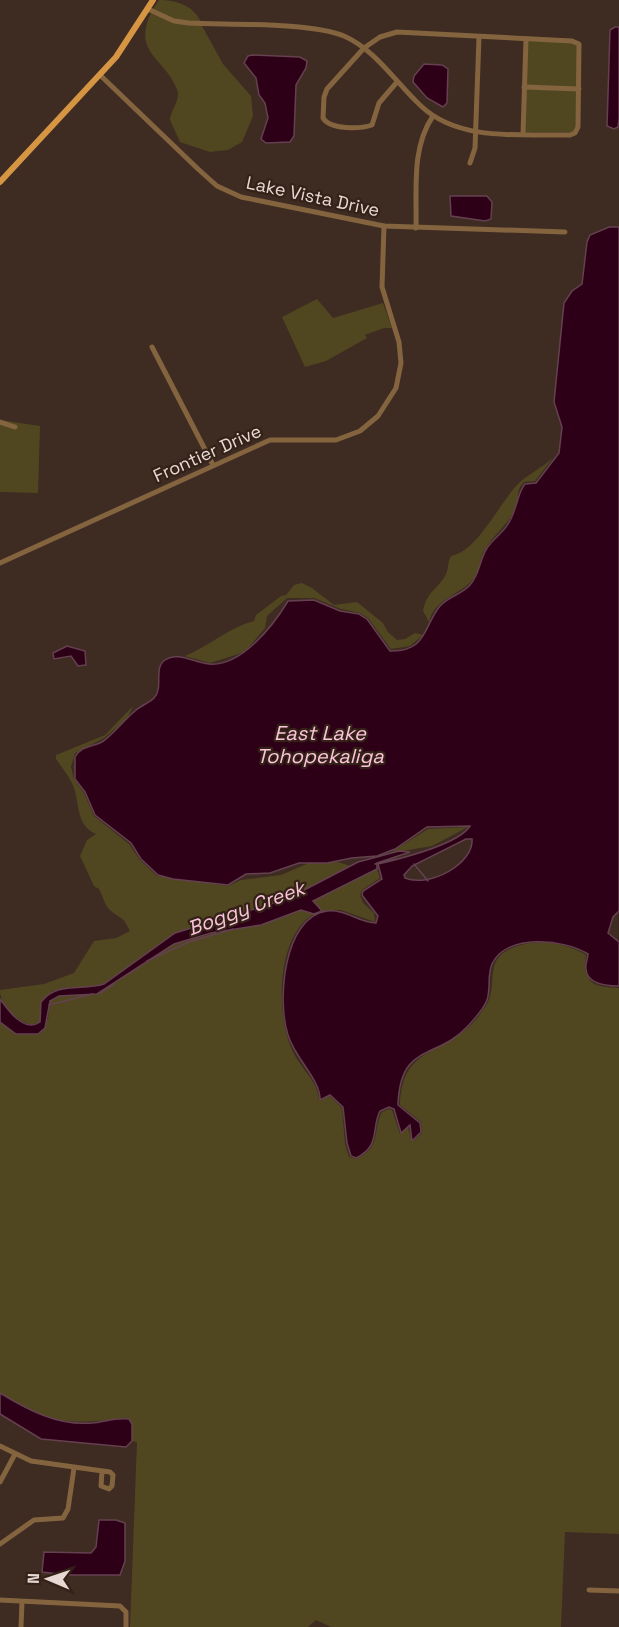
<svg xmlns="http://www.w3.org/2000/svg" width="619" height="1627" font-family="'Space Grotesk',sans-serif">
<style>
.green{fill:#504721}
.water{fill:#2e0018;stroke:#654150;stroke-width:1.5;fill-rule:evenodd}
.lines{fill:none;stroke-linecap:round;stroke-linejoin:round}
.stream{stroke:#654150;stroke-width:1.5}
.minor{stroke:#83643f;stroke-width:5}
.major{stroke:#d59543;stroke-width:6}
.labels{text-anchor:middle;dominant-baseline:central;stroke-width:4.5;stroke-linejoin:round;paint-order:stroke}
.street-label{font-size:18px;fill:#e6d9d3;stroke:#342118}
.water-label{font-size:20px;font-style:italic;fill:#fcc4da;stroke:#342118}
</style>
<rect width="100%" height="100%" fill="#3e2b22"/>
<g class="green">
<path d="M159,0C176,0 193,5 201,22L175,20L153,9Z"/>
<path d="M151,13L202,26L223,64L251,96L253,116L242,142L228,150L210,152L180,142L170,120C171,109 181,100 177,89C165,58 132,53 151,13Z"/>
<polygon points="528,41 571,42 577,45 577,87 526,85"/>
<polygon points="526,89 577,91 576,127 574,132 525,132"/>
<polygon points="317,299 333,318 383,303 392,328 384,328 365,335 367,338 326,361 305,367 282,317"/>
<polygon points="0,420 40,426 38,493 0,492"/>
<path d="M553,458L535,481L524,482C515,491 520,496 516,507C509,524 495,533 486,548C480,556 481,566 477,574C465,595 435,596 429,622L423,611C427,591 437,590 445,576C449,570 447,563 451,556C477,551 498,506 516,486C526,475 542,468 553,458Z"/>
<path d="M302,583L312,588L334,605L357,602L383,623L388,632L397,640L405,639L415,633L423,635L410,646L391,649L368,618L360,613L341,609L314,598H287L267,616L265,628L245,652L210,663L185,656C209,646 228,628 254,621L256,615L281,596L286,595L294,585Z"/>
<path d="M133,706L127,719L104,738L75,753L71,767L74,779L84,793L94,816L129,844L140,860L157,876L228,886L241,880L281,875L309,863L338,862L350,866L287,899L175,933L104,984C86,990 69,986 52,991L40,1022L31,1025C16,1020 0,1007 0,990L44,984L74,973L94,941L116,938L130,931C122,915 122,920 111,911C104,905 103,896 99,889L94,886L80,856L87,840L96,834C76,825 80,806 74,788C70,777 62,768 56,759V755L105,735Z"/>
<polygon points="468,827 432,846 390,853 428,829"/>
<polygon points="377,869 380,878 362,890 360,895 363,903 374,913 375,922 341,910 322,911 313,901"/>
<path d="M301,910L314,914C275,936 276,1018 293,1052C301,1069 318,1081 319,1100L330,1096L342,1108L345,1144L349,1157L356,1159C382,1148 372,1130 382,1112L389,1109L392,1110L400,1134L408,1127L412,1142L422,1133L421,1122L400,1105C402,1043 446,1057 478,1017C481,1012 486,1007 488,1002C497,983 485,960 510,949C533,938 565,942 586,955C584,982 590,987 619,988V1534L565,1532L561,1627H331L316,1620L308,1627H130L137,1442L132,1441V1424L128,1419C69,1423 52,1427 0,1393V1022L16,1034H38L48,1019L50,1001L59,996L97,994L174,944Z"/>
</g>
<g class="water">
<polygon points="615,27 619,27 619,119 618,127 614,129 607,126 610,30"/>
<polygon points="252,55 300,57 307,61 306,68 296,85 294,136 290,142 266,143 261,139 268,118 265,103 259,95 256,78 244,63 248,56"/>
<polygon points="424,64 442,65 448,69 447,103 443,107 427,98 413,82 414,76"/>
<polygon points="450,196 487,196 492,202 491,219 485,221 451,216"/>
<path d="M609,227H619V911L613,917L608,933L619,942V986C607,986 587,984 586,969C585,963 588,959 588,954C564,939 507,933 492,964C487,975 491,988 487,1000C484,1009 475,1018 468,1026C437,1060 400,1042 398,1105L420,1123L421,1132L412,1141L410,1125L401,1133L394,1109L389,1107L380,1111C371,1128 381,1146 356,1158L351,1156L347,1143L343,1107L330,1095L320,1100C321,1080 294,1057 288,1035C277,1002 283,917 327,911C346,909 359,923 376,923L378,916L362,895L363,891L382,879L378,864C399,859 459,844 470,826L427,827L395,849L377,856L352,858L327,863H299L270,873L246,874L228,885L173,879L158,875L141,859L131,843L95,815L85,792L75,779V757C81,746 92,747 102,742C112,736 126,718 135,711C140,706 149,703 154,698C164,688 153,668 165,660C179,651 194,663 209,664C241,667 273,626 288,601L314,600L340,611L359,614L367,619L390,651C427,652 423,627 440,606C449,596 461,595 470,585C480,574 479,561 487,548C493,539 503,533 508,524C517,511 517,493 525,484L536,483L559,453L562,427L554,402L564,303L572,291L582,284L587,242L590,235ZM466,839H472C474,864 429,888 405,878L404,875L412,866Z"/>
<polygon points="67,646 85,651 86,665 78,666 71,656 54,659 53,653"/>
<path d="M399,851L410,852L377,863V869L313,901L322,911L314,914L301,910L261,925L211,933L174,944L97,994L59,996L50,1001L45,1028L38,1034H16L0,1022V999C8,1010 24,1033 40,1022L41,1002C57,981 82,991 104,984L175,933L287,899L358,862Z"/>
<path d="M0,1393C28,1410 58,1426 92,1423C104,1422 116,1417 129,1419L132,1424V1441L126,1447L41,1439L0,1414Z"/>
<polygon points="99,1520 116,1520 125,1523 125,1561 120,1575 67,1575 42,1572 44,1552 91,1553 96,1547"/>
</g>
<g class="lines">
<g class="stream">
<polyline points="375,864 396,859"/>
<polyline points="414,864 428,881"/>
<polyline points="147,961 189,942 233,929"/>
<polyline points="101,993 114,984"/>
<polyline points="49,1005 93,994"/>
</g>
<g class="minor">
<path d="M148,9L174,21L189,23C228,25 311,22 344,36C376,50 396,83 421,106C459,142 521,134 570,135L575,133L578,127L579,44L572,41L397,32L380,37L364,48L327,89L324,97L323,118C330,130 360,129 372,125L379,103L397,82"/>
<polyline points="100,75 198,169 217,186 241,197 384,226 565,232"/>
<polyline points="524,87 579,89"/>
<polyline points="523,134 526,39"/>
<polyline points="470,163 475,148 479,37"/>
<path d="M416,228C417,190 411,148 433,116"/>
<polyline points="152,347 213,465"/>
<polyline points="0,422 15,427"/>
<polyline points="0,563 270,440 336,440 360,431 378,416 396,388 401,363 399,342 382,287 384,226"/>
<polyline points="0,1446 31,1461 110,1472 113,1475 112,1486 109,1489 101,1486 102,1471"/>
<polyline points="0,1482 15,1454"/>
<polyline points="0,1544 34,1520 63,1518 68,1509 74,1468"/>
<polyline points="589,1590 619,1591"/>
<polyline points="0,1600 120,1606 126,1612 126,1627"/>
<polyline points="21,1627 22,1602"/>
</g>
<polyline class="major" points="0,182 116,57 153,0"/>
</g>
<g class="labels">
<g class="street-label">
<text transform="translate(313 196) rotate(12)">Lake Vista Drive</text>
<text transform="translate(207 453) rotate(-24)">Frontier Drive</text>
</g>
<g class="water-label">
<text x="320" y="733">East Lake<tspan x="320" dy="23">Tohopekaliga</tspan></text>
<text transform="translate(246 908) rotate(-20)">Boggy Creek</text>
</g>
</g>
<g transform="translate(48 1579) rotate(272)" stroke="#342118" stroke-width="4.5" paint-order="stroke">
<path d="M0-4.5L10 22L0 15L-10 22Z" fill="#e6d9d3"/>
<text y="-9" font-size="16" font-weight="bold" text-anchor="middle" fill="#e6d9d3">N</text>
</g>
</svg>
